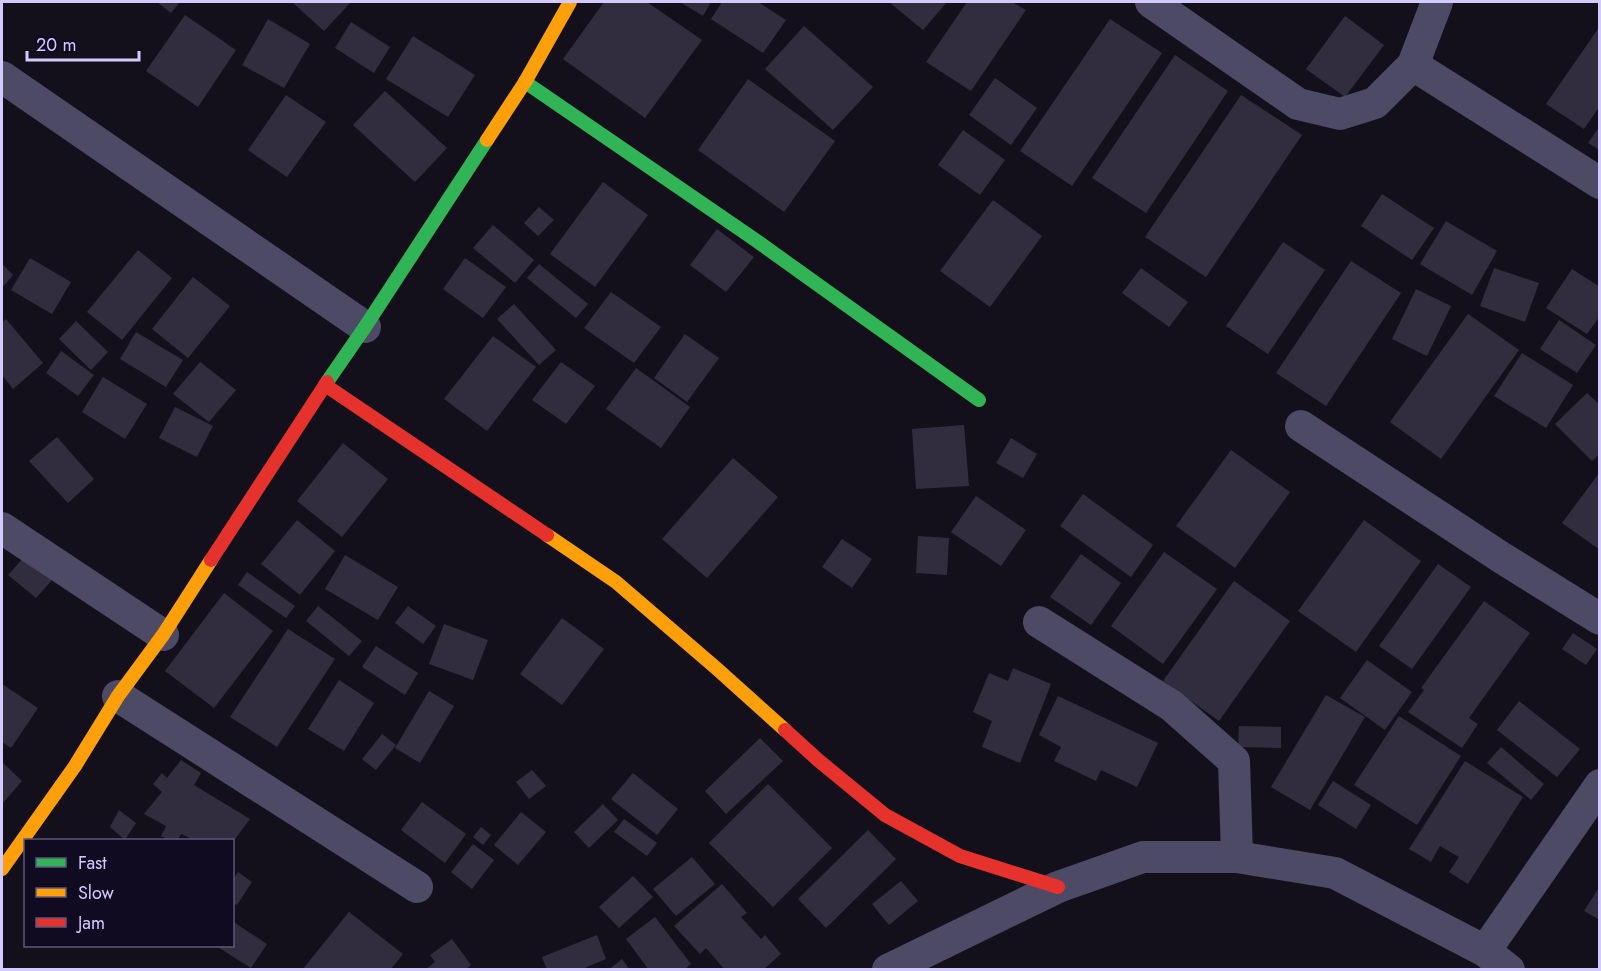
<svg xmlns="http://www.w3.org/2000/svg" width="1601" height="971" font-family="Jost,sans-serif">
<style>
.building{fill:#312d3f}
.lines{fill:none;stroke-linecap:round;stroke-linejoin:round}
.street{stroke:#4d4a66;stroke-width:32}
.fast{stroke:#30b455;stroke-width:14}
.slow{stroke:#ff9f0a;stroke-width:14}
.jam{stroke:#e5322d;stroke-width:14}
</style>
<rect width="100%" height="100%" fill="#13101c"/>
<g class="building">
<polygon points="157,2 180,2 171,13"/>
<polygon points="292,2 351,2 324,31"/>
<polygon points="604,2 647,2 702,40 645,118 563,59"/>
<polygon points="680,2 711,2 703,16"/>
<polygon points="722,2 758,2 786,20 763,53 711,19"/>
<polygon points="889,2 947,2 923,30"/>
<polygon points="967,2 1012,2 1026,10 971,91 926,62"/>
<polygon points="185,15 236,50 198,107 146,71"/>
<polygon points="1345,16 1384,45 1345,97 1306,69"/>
<polygon points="268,19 310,44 284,88 242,65"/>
<polygon points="1110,19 1162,53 1072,186 1020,151"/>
<polygon points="351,22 390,47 374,73 335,48"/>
<polygon points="804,26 873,87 833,130 765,69"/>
<polygon points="1600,26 1600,106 1584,129 1546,104"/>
<polygon points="413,36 475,75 448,117 386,79"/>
<polygon points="1175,55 1228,91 1146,213 1092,178"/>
<polygon points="995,78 1037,108 1011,145 969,115"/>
<polygon points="748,79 835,141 784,212 698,150"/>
<polygon points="385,91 447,148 415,182 353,125"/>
<polygon points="286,95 326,122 287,177 248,150"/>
<polygon points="1241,95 1302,135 1206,277 1145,237"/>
<polygon points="1600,126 1600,150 1588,143"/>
<polygon points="963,130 1005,160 980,195 938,165"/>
<polygon points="603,182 648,215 595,287 550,254"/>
<polygon points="1382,194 1434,228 1412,260 1361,226"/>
<polygon points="993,200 1042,236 990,307 940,271"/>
<polygon points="539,207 554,220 538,236 524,223"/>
<polygon points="1446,221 1497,251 1472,295 1420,264"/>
<polygon points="493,225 534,260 515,283 473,248"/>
<polygon points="717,229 754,257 726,292 690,265"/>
<polygon points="1283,242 1325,270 1268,354 1226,326"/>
<polygon points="138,250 172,278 122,340 87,312"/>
<polygon points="30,258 71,282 52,314 11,290"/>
<polygon points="465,258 506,287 483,318 443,289"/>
<polygon points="1351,261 1401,293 1326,406 1276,373"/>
<polygon points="2,264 13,275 2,288"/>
<polygon points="539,264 588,304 576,318 527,278"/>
<polygon points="1141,268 1188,302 1169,327 1122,293"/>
<polygon points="1494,268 1539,283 1525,322 1480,306"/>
<polygon points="1572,269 1600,287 1600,316 1587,334 1546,308"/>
<polygon points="193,277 230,306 188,358 152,329"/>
<polygon points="1416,289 1451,306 1427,356 1392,339"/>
<polygon points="611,292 661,327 634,363 584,328"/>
<polygon points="514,304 556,350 539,365 497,319"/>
<polygon points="1468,314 1519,350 1441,459 1390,422"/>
<polygon points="6,319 43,363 13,389 2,375 2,323"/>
<polygon points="1559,320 1596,345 1577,373 1540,349"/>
<polygon points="76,321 108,352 91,370 59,339"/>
<polygon points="136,332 183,360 166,387 120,359"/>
<polygon points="685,334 719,358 687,402 654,378"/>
<polygon points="493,336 536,367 487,431 444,399"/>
<polygon points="61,351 94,375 78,396 46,373"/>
<polygon points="1522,353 1573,385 1546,428 1494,396"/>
<polygon points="200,362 236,390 209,422 173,394"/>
<polygon points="561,362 595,386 566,424 532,400"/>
<polygon points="636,368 690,407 661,448 606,409"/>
<polygon points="103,377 147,404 125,439 82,412"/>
<polygon points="1587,393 1600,405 1600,454 1592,461 1555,424"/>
<polygon points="175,407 213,426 197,457 159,438"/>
<polygon points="964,425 969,486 916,489 912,429"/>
<polygon points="57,437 94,479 68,503 29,461"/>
<polygon points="1011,438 1037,454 1023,478 996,463"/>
<polygon points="343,443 388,479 342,537 297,501"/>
<polygon points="1231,450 1290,492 1235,568 1176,526"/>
<polygon points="733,458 778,497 707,578 662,539"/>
<polygon points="1600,472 1600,550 1562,523"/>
<polygon points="1083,494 1153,545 1131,577 1060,526"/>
<polygon points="976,496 1026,530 1001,566 951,532"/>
<polygon points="297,520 335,551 300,595 261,564"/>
<polygon points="1364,520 1421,561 1356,652 1298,611"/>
<polygon points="918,536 949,538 947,575 916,573"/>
<polygon points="842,539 872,559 852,588 822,567"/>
<polygon points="1164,552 1217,589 1163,664 1111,626"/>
<polygon points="1081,554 1121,583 1091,625 1050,597"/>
<polygon points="345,555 398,587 378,620 325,589"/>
<polygon points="25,556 53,579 36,598 8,575"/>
<polygon points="1438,564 1471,587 1412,669 1379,646"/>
<polygon points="247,572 295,606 286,618 238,585"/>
<polygon points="1234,581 1290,621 1219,721 1163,681"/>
<polygon points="224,593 273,631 214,708 165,671"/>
<polygon points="1484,601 1530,633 1469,718 1478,724 1462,748 1408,712 1424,690 1421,688"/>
<polygon points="318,606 362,641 349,656 306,621"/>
<polygon points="408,606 436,626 423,644 395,623"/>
<polygon points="562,618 604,649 562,705 520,674"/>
<polygon points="444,624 488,640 473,680 429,664"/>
<polygon points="288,629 335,659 277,747 230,717"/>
<polygon points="1573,633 1597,649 1586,665 1562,649"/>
<polygon points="376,646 418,673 405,695 362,667"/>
<polygon points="1367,660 1412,692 1385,730 1340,698"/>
<polygon points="1013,668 1051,684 1020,763 982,747 992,721 973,712 989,673 1008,681"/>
<polygon points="339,680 374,703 344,751 308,729"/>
<polygon points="2,684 38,708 11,748 2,742"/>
<polygon points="429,691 454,706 420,763 395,748"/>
<polygon points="1326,695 1365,717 1310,810 1271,787"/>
<polygon points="1058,696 1158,743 1137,787 1101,770 1096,781 1054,761 1061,747 1039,735"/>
<polygon points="1519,701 1580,749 1557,777 1497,730"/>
<polygon points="1399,716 1461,756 1417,825 1354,785"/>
<polygon points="1239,726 1281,727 1281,748 1238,747"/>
<polygon points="382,734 396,745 376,770 362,759"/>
<polygon points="760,738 783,761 726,814 705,791"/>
<polygon points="1501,747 1544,784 1531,800 1487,763"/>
<polygon points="181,760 201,773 194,785 250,819 232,843 232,840 194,840 181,834 178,840 169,840 161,836 166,826 144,814 162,792 153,784 162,773 167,778"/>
<polygon points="1465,761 1523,797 1468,884 1449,872 1459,857 1440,846 1431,862 1409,849"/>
<polygon points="2,762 22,781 2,804"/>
<polygon points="532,770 546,786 529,799 516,782"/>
<polygon points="633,773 678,809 657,835 611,799"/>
<polygon points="1333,781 1371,805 1356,829 1318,805"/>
<polygon points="768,784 832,848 773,907 709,843"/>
<polygon points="422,802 466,834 445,863 401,830"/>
<polygon points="603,804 618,820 589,848 574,832"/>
<polygon points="119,810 136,823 125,840 110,827"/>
<polygon points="521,812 546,832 518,865 494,845"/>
<polygon points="624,819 657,843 647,856 614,832"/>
<polygon points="481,827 491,835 483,845 473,837"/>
<polygon points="868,830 896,859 826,928 798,899"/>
<polygon points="473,844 494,860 472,889 451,872"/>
<polygon points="692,857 715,884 676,916 653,889"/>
<polygon points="238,872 252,882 237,905 232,903 232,881"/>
<polygon points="633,876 653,897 619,928 599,907"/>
<polygon points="901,881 918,901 889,925 872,904"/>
<polygon points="722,884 747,913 741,917 761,939 765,935 781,954 763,970 725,970 706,948 700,954 674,926"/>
<polygon points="1600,886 1600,920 1584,911"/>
<polygon points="349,912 403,954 390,970 302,970"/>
<polygon points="655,917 691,964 684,970 649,970 626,939"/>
<polygon points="232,921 267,944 251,968 216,946 232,946"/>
<polygon points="597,935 606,959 580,970 547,970 542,957"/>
<polygon points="452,939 471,965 465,970 425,970 435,962 430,955"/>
<polygon points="622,959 630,970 608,970"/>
</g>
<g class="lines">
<g class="street">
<polyline points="1151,2 1298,104 1340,114 1375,103 1413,65 1437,2"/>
<polyline points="1413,65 1600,183"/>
<polyline points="2,77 365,327"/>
<polyline points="1301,426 1499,556 1600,619"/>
<polyline points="2,528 163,635"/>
<polyline points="1039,622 1172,706 1234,761 1237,857"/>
<polyline points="118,696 417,887"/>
<polyline points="1485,951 1600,785"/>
<polyline points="888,970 1058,887 1143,857 1237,857 1335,873 1485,951 1509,970"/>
</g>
<g class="fast">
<polyline points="525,82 754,239 979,400"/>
<polyline points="327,382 365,327 487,140"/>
</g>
<g class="slow">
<polyline points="487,140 525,82 570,2"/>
<polyline points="547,535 616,582 716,668 785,730"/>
<polyline points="2,869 75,766 118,696 163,635 211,560"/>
</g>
<g class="jam">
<polyline points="325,385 547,535"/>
<polyline points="211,560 327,382"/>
<polyline points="785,730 818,760 885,815 960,856 1058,887"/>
</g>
</g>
<rect width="1601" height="971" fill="none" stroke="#d3cbff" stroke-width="6"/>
<rect x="24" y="839" width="210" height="108" fill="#100b21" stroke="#5e587a" stroke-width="1.5"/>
<rect x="36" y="858" width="30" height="9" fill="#30b455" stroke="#5e587a" stroke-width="1.5"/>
<text x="78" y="869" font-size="18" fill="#d3cbff">Fast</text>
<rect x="36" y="888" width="30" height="9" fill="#ff9f0a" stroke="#5e587a" stroke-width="1.5"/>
<text x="78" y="899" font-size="18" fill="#d3cbff">Slow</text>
<rect x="36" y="918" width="30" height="9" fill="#e5322d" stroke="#5e587a" stroke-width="1.5"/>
<text x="78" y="929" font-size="18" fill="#d3cbff">Jam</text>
<path d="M27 51v9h112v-9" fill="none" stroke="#d3cbff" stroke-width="3"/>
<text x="36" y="51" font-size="18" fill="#d3cbff" stroke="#100b21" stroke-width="4.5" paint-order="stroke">20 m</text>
</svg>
